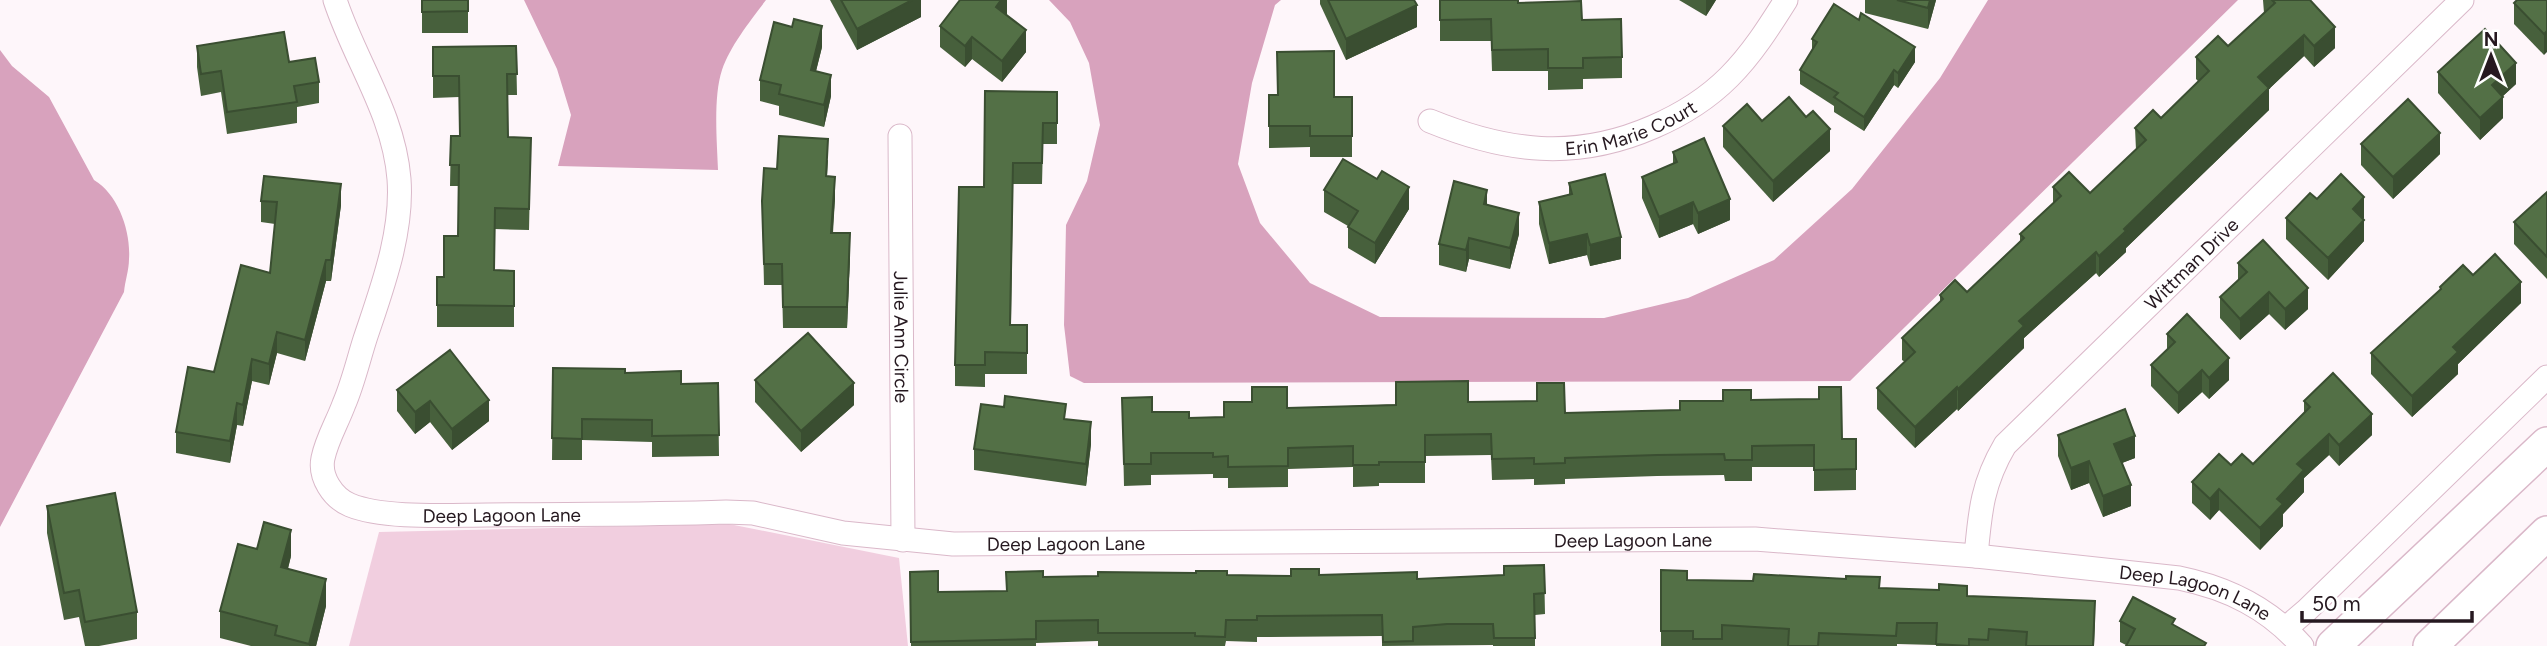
<svg xmlns="http://www.w3.org/2000/svg" width="2547" height="646" font-family="Figtree,sans-serif">
<style>
.green{fill:#f1cedf}
.water{fill:#d8a2bd}
.lines{fill:none;stroke-linecap:round;stroke-linejoin:round}
.street-casing{stroke:#dab8c9;stroke-width:25}
.secondary-casing{stroke:#dab8c9;stroke-width:36}
.street{stroke:#fff;stroke-width:23}
.secondary{stroke:#fff;stroke-width:33}
.wall{fill:#47603c}
.shaded-wall{fill:#3a4e31}
.building{fill:#537046;stroke:#3a4e31;stroke-width:2}
.labels{text-anchor:middle;dominant-baseline:central;stroke-width:5;stroke-linejoin:round;paint-order:stroke}
.street-label{font-size:19px;fill:#261920;stroke:#fff}
</style>
<rect width="100%" height="100%" fill="#fef6fa"/>
<polygon class="green" points="729,524 899,558 908,646 349,646 379,532"/>
<g class="water">
<path d="M524,0H766C751,20 730,46 722,70C713,97 717,142 718,170L558,166L571,115L557,69Z"/>
<polygon points="1049,0 1281,0 1275,5 1252,83 1238,164 1260,223 1310,283 1380,317 1604,318 1688,298 1774,260 1852,189 1940,78 1988,0 2238,0 1850,381 1084,383 1070,376 1064,325 1066,225 1087,181 1100,125 1089,63 1070,22"/>
<path d="M0,50L12,66L49,97L94,180C118,194 131,231 129,259C129,270 125,281 124,292L0,527Z"/>
</g>
<g class="lines">
<defs>
<g id="street">
<path id="s1" d="M335,0C355,61 394,114 399,179C403,233 382,288 365,339C358,361 353,383 344,404C337,423 327,439 323,458C319,477 333,498 350,505C384,519 450,515 487,515C567,514 646,515 726,512L753,513L843,533L953,544L1755,539L1976,556L2179,578C2228,588 2269,608 2302,646"/>
<path id="s2" d="M1430,121C1506,152 1575,161 1653,127C1681,115 1707,99 1729,77C1752,54 1769,27 1786,0"/>
<path id="s3" d="M900,136L903,540"/>
<path id="s4" d="M1976,556C1980,512 1982,484 2005,445L2462,0"/>
<polyline points="2286,628 2307,610 2547,377"/>
</g>
<g id="secondary">
<polyline points="2333,646 2547,444"/>
<polyline points="2430,646 2547,533"/>
</g>
</defs>
<use href="#street" class="street-casing"/>
<use href="#secondary" class="secondary-casing"/>
<use href="#street" class="street"/>
<use href="#secondary" class="secondary"/>
</g>
<g class="wall">
<rect x="422" y="0" width="46" height="33"/>
<polygon points="830,0 921,0 921,17 857,50"/>
<polygon points="1007,0 1006,15 1026,52 1002,82 972,59 965,67 940,47 940,26"/>
<polygon points="1320,0 1414,0 1417,27 1346,60 1320,4"/>
<polygon points="1440,0 1518,3 1582,20 1622,57 1622,78 1583,79 1583,89 1548,90 1548,71 1492,71 1491,41 1440,41"/>
<polygon points="1679,0 1716,0 1706,16"/>
<polygon points="1865,0 1936,0 1928,29 1865,13"/>
<polygon points="2263,0 2310,0 2335,48 2314,67 2304,56 2269,89 2269,110 2126,248 2126,252 2099,277 2096,273 2024,338 2024,348 1958,411 1957,409 1915,448 1877,409 1877,388 1905,362 1902,360 1902,338 1940,303 1940,295 1967,292 2020,241 2020,234 2053,203 2053,187 2090,193 2136,150 2135,128 2161,118 2199,82 2196,79 2196,57 2228,46 2264,13"/>
<polygon points="2547,0 2544,55 2514,24 2514,3"/>
<polygon points="1812,39 1915,62 1898,88 1894,85 1864,131 1834,112 1834,106 1800,84 1800,70 1812,50"/>
<polygon points="197,46 289,62 319,82 319,103 297,107 297,123 227,134 221,92 201,96 197,67"/>
<polygon points="516,46 517,95 507,95 508,137 531,138 529,230 495,229 494,270 514,271 514,327 437,327 437,277 444,277 458,236 459,186 450,186 451,136 459,136 459,97 433,98 433,47"/>
<polygon points="822,47 816,71 831,96 824,127 779,115 779,106 760,101 760,80"/>
<polygon points="2438,72 2516,84 2503,96 2503,118 2480,140 2438,93"/>
<polygon points="1057,92 1057,144 1043,144 1042,184 1013,184 1011,325 1027,325 1027,374 985,374 985,387 955,386 955,365 984,187"/>
<polygon points="1269,95 1352,97 1352,157 1310,157 1310,147 1269,148"/>
<polygon points="1723,126 1830,151 1773,202 1723,147"/>
<polygon points="2361,144 2440,154 2393,199 2361,165"/>
<polygon points="1673,152 1730,220 1698,234 1693,224 1659,238 1642,198 1642,177 1673,164"/>
<polygon points="828,160 827,177 835,198 833,233 850,254 847,328 783,328 782,285 764,285 762,201 777,169"/>
<polygon points="1569,183 1621,259 1590,266 1587,255 1549,264 1539,224 1539,202 1569,195"/>
<polygon points="1324,190 1409,209 1375,264 1348,248 1348,226 1324,212"/>
<polygon points="2547,192 2547,279 2514,244 2514,222"/>
<polygon points="261,201 341,205 331,281 326,281 305,361 277,353 269,385 252,381 243,426 237,425 230,463 176,453 176,432 214,372 270,273 275,224 261,222"/>
<polygon points="1487,205 1519,234 1510,269 1469,259 1466,272 1439,265 1439,244"/>
<polygon points="2286,218 2364,218 2363,219 2364,241 2328,280 2286,239"/>
<polygon points="2238,263 2308,309 2285,330 2269,314 2240,340 2220,318 2220,297 2238,280"/>
<polygon points="2473,275 2521,303 2458,364 2458,374 2412,417 2371,374 2371,353 2440,290 2440,287"/>
<polygon points="2167,334 2229,380 2209,399 2202,392 2178,414 2151,386 2151,365 2167,350"/>
<polygon points="553,368 625,373 681,384 718,383 719,456 652,457 652,442 582,440 582,460 552,460"/>
<polygon points="755,380 854,405 801,452 755,402"/>
<polygon points="397,390 489,421 452,450 430,422 415,434 397,411"/>
<polygon points="1122,398 1152,412 1189,418 1224,417 1287,408 1468,402 1565,413 1680,410 1751,400 1842,439 1856,439 1856,490 1814,491 1814,467 1752,467 1752,481 1725,481 1724,475 1657,476 1565,479 1565,484 1534,485 1534,479 1492,480 1491,455 1425,456 1425,483 1379,483 1379,486 1353,487 1353,467 1288,469 1288,487 1228,488 1228,478 1213,478 1213,474 1151,475 1151,485 1124,486"/>
<polygon points="2304,401 2372,435 2339,466 2329,455 2304,478 2304,492 2283,514 2283,526 2260,550 2219,510 2210,520 2192,503 2192,482 2231,465 2253,464 2304,413"/>
<polygon points="1066,419 1091,444 1086,486 974,470 974,449"/>
<polygon points="2058,435 2135,458 2122,463 2131,506 2103,517 2089,483 2071,490 2058,456"/>
<polygon points="47,506 137,612 137,639 99,646 85,646 79,617 64,620 47,533"/>
<polygon points="291,556 288,569 326,606 316,646 251,646 220,638 220,611"/>
<polygon points="1544,565 1545,614 1535,615 1535,646 1493,646 1493,645 1382,646 1382,636 1257,637 1257,642 1226,641 1225,646 1098,646 1098,641 1036,643 1036,646 911,646 910,572 938,592 1006,591 1043,577 1319,575 1417,579 1504,575"/>
<polygon points="1661,570 1687,580 1880,588 1967,596 2095,623 2094,646 1936,646 1936,645 1897,644 1897,646 1661,646"/>
<polygon points="2120,621 2175,626 2206,646 2126,645 2120,642"/>
</g>
<g class="shaded-wall">
<polygon points="912,0 921,0 921,17 857,50 857,29"/>
<polygon points="1001,0 1007,0 1007,15 996,7"/>
<polygon points="1706,0 1716,0 1706,16"/>
<polygon points="1930,0 1936,0 1928,29 1928,8"/>
<polygon points="1417,5 1417,27 1346,60 1346,39"/>
<polygon points="822,26 822,47 811,91 811,70"/>
<polygon points="2335,27 2335,48 2314,67 2314,46"/>
<polygon points="1026,30 1026,52 1002,82 1002,61"/>
<polygon points="2547,31 2547,52 2544,55 2544,34"/>
<polygon points="2304,35 2304,56 2269,89 2269,110 2126,248 2126,252 2099,277 2099,256 2258,77"/>
<polygon points="972,37 972,59 965,67 965,46"/>
<polygon points="1915,47 1915,62 1898,88 1898,73"/>
<polygon points="2516,63 2516,84 2492,106 2492,85"/>
<polygon points="1894,70 1894,85 1864,131 1864,117"/>
<polygon points="831,75 831,96 824,127 824,105"/>
<polygon points="2503,97 2503,118 2480,140 2480,118"/>
<polygon points="1830,129 1830,151 1773,202 1773,181"/>
<polygon points="2440,133 2440,154 2393,199 2393,177"/>
<polygon points="835,177 835,198 831,254 831,233"/>
<polygon points="341,184 341,205 331,281 331,260"/>
<polygon points="1409,187 1409,209 1375,264 1375,243"/>
<polygon points="1487,190 1487,211 1484,204"/>
<polygon points="2364,197 2364,218 2353,230 2353,209"/>
<polygon points="1730,199 1730,220 1698,234 1698,213"/>
<polygon points="1693,202 1693,224 1659,238 1659,217"/>
<polygon points="1519,213 1519,234 1510,269 1510,248"/>
<polygon points="2364,220 2364,241 2328,280 2328,258"/>
<polygon points="850,233 850,254 847,328 847,307"/>
<polygon points="1587,234 1587,255 1549,264 1549,243"/>
<polygon points="1621,237 1621,259 1590,266 1590,245"/>
<polygon points="1469,238 1469,259 1466,272 1466,250"/>
<polygon points="2096,252 2096,273 2024,338 2024,348 1958,411 1958,389 2019,321"/>
<polygon points="326,260 326,281 305,361 305,340"/>
<polygon points="2521,282 2521,303 2458,364 2458,374 2412,417 2412,396 2453,347"/>
<polygon points="2308,288 2308,309 2285,330 2285,309"/>
<polygon points="2269,292 2269,314 2240,340 2240,319"/>
<polygon points="277,332 277,353 269,385 269,364"/>
<polygon points="2229,358 2229,380 2209,399 2209,378"/>
<polygon points="252,359 252,381 243,426 243,405"/>
<polygon points="2202,370 2202,392 2178,414 2178,393"/>
<polygon points="854,383 854,405 801,452 801,431"/>
<polygon points="1957,387 1957,409 1915,448 1915,427"/>
<polygon points="489,400 489,421 452,450 452,429"/>
<polygon points="430,401 430,422 415,434 415,412"/>
<polygon points="237,403 237,425 230,463 230,441"/>
<polygon points="2372,414 2372,435 2339,466 2339,445"/>
<polygon points="1091,422 1091,444 1086,486 1086,464"/>
<polygon points="2329,434 2329,455 2304,478 2304,492 2283,514 2283,526 2260,550 2260,528 2297,464"/>
<polygon points="2135,436 2135,458 2114,466 2114,444"/>
<polygon points="2089,461 2089,483 2071,490 2071,468"/>
<polygon points="2131,485 2131,506 2103,517 2103,496"/>
<polygon points="2219,489 2219,510 2210,520 2210,499"/>
<polygon points="291,530 291,556 281,594 281,567"/>
<polygon points="326,579 326,606 316,646 309,646"/>
</g>
<g class="building">
<polygon points="422,0 468,0 468,11 422,12"/>
<polygon points="841,0 912,0 857,29"/>
<polygon points="960,0 1001,0 996,7 1026,30 1002,61 972,37 965,46 940,26"/>
<polygon points="1328,0 1414,0 1417,5 1346,39"/>
<polygon points="1440,0 1518,0 1518,3 1581,1 1582,20 1621,19 1622,57 1583,58 1583,68 1548,68 1548,49 1492,50 1491,19 1440,20"/>
<polygon points="1897,0 1930,0 1928,8"/>
<polygon points="2272,0 2310,0 2335,27 2314,46 2304,35 2258,77 2269,88 2124,229 2126,231 2099,256 2096,252 2019,321 2024,326 1958,389 1957,387 1915,427 1877,388 1915,352 1902,338 1943,299 1940,295 1955,280 1967,292 2024,238 2020,234 2061,196 2053,187 2069,172 2090,193 2146,140 2135,128 2153,110 2161,118 2209,71 2196,57 2218,36 2228,46 2275,3"/>
<polygon points="2517,0 2547,0 2547,31 2544,34 2514,3"/>
<polygon points="1834,4 1859,20 1861,13 1915,47 1898,73 1894,70 1864,117 1834,97 1838,93 1800,70 1817,42 1812,39"/>
<polygon points="794,19 822,26 811,70 831,75 824,105 779,94 781,85 760,80 774,22 792,27"/>
<polygon points="2485,29 2516,63 2492,85 2503,97 2480,118 2438,72"/>
<polygon points="284,32 289,62 315,58 319,82 294,86 297,102 227,112 221,71 201,74 197,46"/>
<polygon points="516,46 517,74 507,74 508,137 531,138 529,209 495,208 494,270 514,271 514,306 437,305 437,277 444,277 444,236 458,236 459,165 450,165 451,136 460,136 459,76 433,76 433,47"/>
<polygon points="1334,51 1334,97 1352,97 1352,136 1310,136 1310,126 1269,126 1269,95 1278,95 1277,52"/>
<polygon points="985,91 1057,92 1057,123 1043,123 1042,163 1013,163 1010,325 1027,325 1027,353 985,352 985,365 955,365 959,187 984,187"/>
<polygon points="1789,97 1806,117 1813,111 1830,129 1773,181 1723,126 1747,104 1762,121"/>
<polygon points="2408,99 2440,133 2393,177 2361,144"/>
<polygon points="779,136 828,139 826,176 835,177 831,233 850,233 847,307 783,307 782,264 764,264 762,201 764,168 777,169"/>
<polygon points="1704,138 1730,199 1698,213 1693,202 1659,217 1642,177 1677,162 1673,152"/>
<polygon points="1343,159 1377,179 1382,171 1409,187 1375,243 1348,227 1358,211 1324,190"/>
<polygon points="1605,174 1621,237 1590,245 1587,234 1549,243 1539,202 1572,194 1569,183"/>
<polygon points="2341,174 2364,197 2353,209 2364,220 2328,258 2286,218 2310,193 2317,199"/>
<polygon points="264,176 341,184 331,260 326,260 305,340 277,332 269,364 252,359 243,405 237,403 230,441 176,432 188,367 214,372 241,265 270,273 277,202 261,201"/>
<polygon points="1454,181 1487,190 1484,204 1519,213 1510,248 1469,238 1466,250 1439,244"/>
<polygon points="2547,192 2547,257 2514,222"/>
<polygon points="2263,240 2308,288 2285,309 2269,292 2240,319 2220,297 2247,272 2238,263"/>
<polygon points="2495,254 2521,282 2453,347 2458,352 2412,396 2371,353 2441,289 2440,287 2463,265 2473,275"/>
<polygon points="2187,314 2229,358 2209,378 2202,370 2178,393 2151,365 2175,342 2167,334"/>
<polygon points="808,333 854,383 801,431 755,380"/>
<polygon points="450,350 489,400 452,429 430,401 415,412 397,390"/>
<polygon points="553,368 625,369 625,373 681,371 681,384 718,383 719,435 652,436 652,420 582,419 582,439 552,438"/>
<polygon points="2333,373 2372,414 2339,445 2329,434 2297,464 2304,470 2277,499 2283,504 2260,528 2219,489 2210,499 2192,482 2219,454 2231,465 2242,454 2253,464 2310,407 2304,401"/>
<polygon points="1468,381 1468,402 1537,401 1537,383 1564,383 1565,413 1680,410 1680,401 1723,401 1723,390 1751,390 1751,400 1819,399 1819,387 1841,387 1842,439 1856,439 1856,469 1814,470 1814,445 1752,446 1752,460 1725,460 1724,454 1657,455 1565,458 1565,463 1534,464 1534,458 1492,459 1491,434 1425,435 1425,462 1379,462 1379,465 1353,465 1353,446 1288,448 1288,466 1228,467 1228,456 1213,457 1213,453 1151,453 1151,464 1124,464 1122,398 1152,397 1152,412 1189,412 1189,418 1224,417 1224,402 1252,402 1252,387 1287,387 1287,408 1396,405 1396,382"/>
<polygon points="1005,396 1066,404 1064,419 1091,422 1086,464 974,449 981,404 1004,407"/>
<polygon points="2125,409 2135,436 2114,444 2131,485 2103,496 2089,461 2071,468 2058,435"/>
<polygon points="115,493 137,612 85,622 79,590 64,593 47,506"/>
<polygon points="264,522 291,530 281,567 326,579 309,644 275,635 277,626 220,611 238,544 257,549"/>
<polygon points="1544,565 1545,593 1534,594 1535,638 1494,638 1493,624 1447,624 1413,627 1413,641 1383,642 1382,615 1257,616 1257,620 1226,620 1225,637 1195,636 1195,633 1098,633 1098,620 1036,621 1036,639 911,642 910,572 938,571 938,592 1007,591 1006,572 1043,571 1043,577 1098,576 1098,572 1196,573 1196,571 1227,571 1227,575 1291,576 1291,569 1319,569 1319,575 1417,572 1417,579 1504,575 1504,566"/>
<polygon points="1661,570 1687,571 1687,580 1753,581 1754,574 1846,579 1846,576 1880,577 1879,588 1939,590 1939,584 1967,586 1967,596 2095,601 2093,646 2026,646 2027,632 1989,629 1988,640 1969,639 1969,646 1936,644 1937,623 1897,623 1896,636 1819,633 1818,646 1788,646 1789,629 1722,625 1722,639 1693,639 1693,631 1661,631"/>
<polygon points="2133,597 2175,619 2172,624 2206,643 2204,646 2126,646 2135,629 2120,621"/>
</g>
<g class="labels">
<g class="street-label">
<text stroke="none"><textPath href="#s2" startOffset="208">Erin Marie Court</textPath></text>
<text stroke="none"><textPath href="#s4" startOffset="376">Wittman Drive</textPath></text>
<text stroke="none"><textPath href="#s3" startOffset="201">Julie Ann Circle</textPath></text>
<text stroke="none"><textPath href="#s1" startOffset="693">Deep Lagoon Lane</textPath></text>
<text stroke="none"><textPath href="#s1" startOffset="1827">Deep Lagoon Lane</textPath></text>
<text stroke="none"><textPath href="#s1" startOffset="1260">Deep Lagoon Lane</textPath></text>
<text stroke="none"><textPath href="#s1" startOffset="2394">Deep Lagoon Lane</textPath></text>
</g>
</g>
<g transform="translate(2491 56)" stroke="#ffffff" stroke-width="5" paint-order="stroke">
<path d="M0-5L12 26L0 18L-12 26Z" fill="#261920"/>
<text y="-10" font-size="19" font-weight="bold" text-anchor="middle" fill="#261920">N</text>
</g>
<path d="M2302 611v10h170v-10" fill="none" stroke="#261920" stroke-width="3.5"/>
<text x="2312" y="611" font-size="21" fill="#261920" stroke="#ffffff" stroke-width="5" paint-order="stroke">50 m</text>
</svg>
